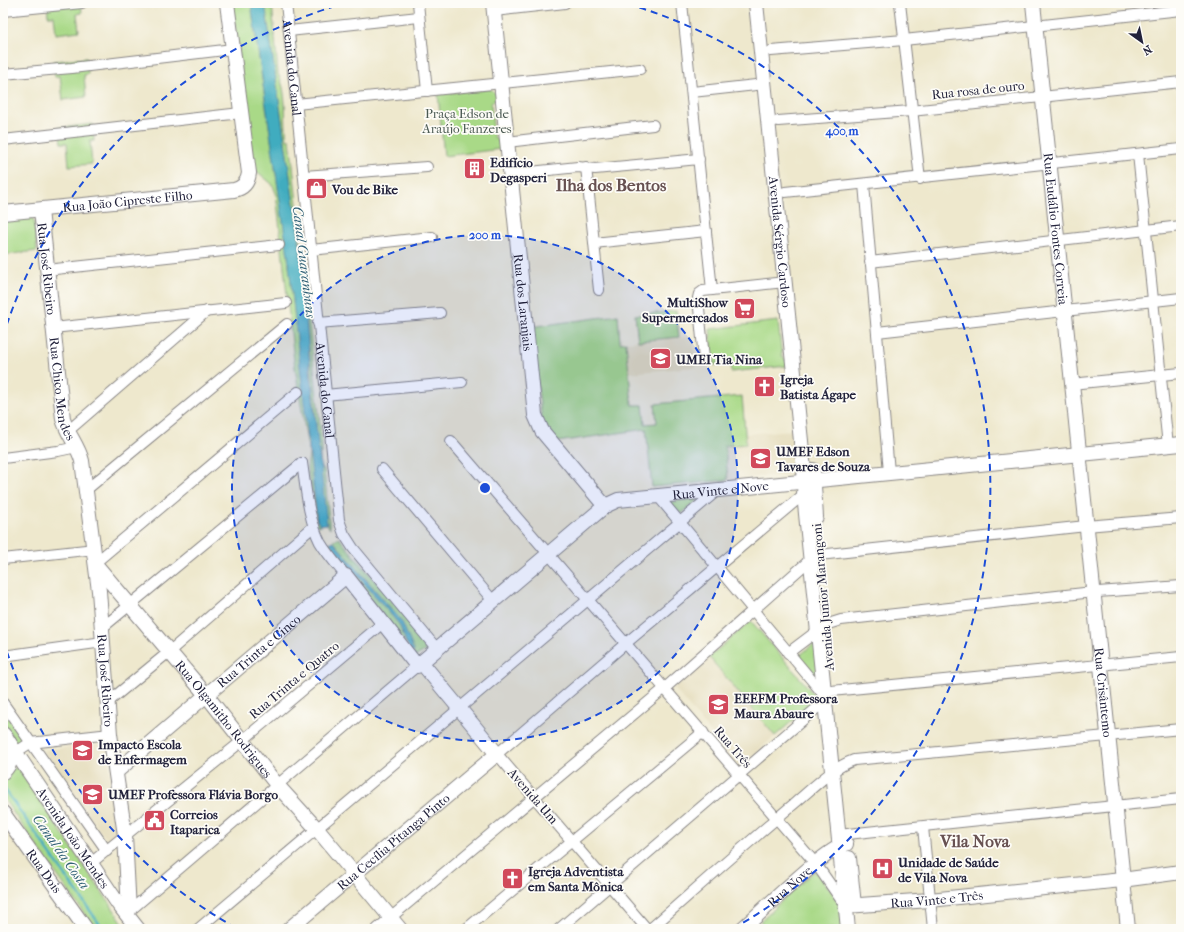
<svg xmlns="http://www.w3.org/2000/svg" width="1184" height="932" font-family="'IM FELL French Canon',serif">
<style>
.built{fill:#e4dbba}
.green{fill:#a9d987;stroke:#667e61}
.water{fill:#40acbf;stroke:#31677d}
.lines{fill:none;stroke-linecap:round;stroke-linejoin:round}
.stream{stroke:#40acbf;stroke-width:2.5}
.street-casing{stroke:#888584;stroke-width:12}
.secondary-casing{stroke:#888584;stroke-width:16}
.street{stroke:#fff;stroke-width:10}
.secondary{stroke:#fff;stroke-width:14}
.ring{fill:none;stroke:#1d4ed8;stroke-width:2;stroke-dasharray:7 5}
.labels{text-anchor:middle;dominant-baseline:central;stroke-width:3.5;stroke-linejoin:round;paint-order:stroke}
.street-label{font-size:13px;fill:#22223b;stroke:#fdfcf7}
.park-label{font-size:13px;fill:#4a5952;stroke:#fdfcf7}
.poi-label{font-size:13px;font-weight:bold;fill:#22223b;stroke:#fdfcf7;text-anchor:start}
.water-label{font-size:14px;font-style:italic;fill:#306076;stroke:#fdfcf7}
.district-label{font-size:17px;font-weight:bold;fill:#675151;stroke:#fdfcf7}
.centre{fill:#1d4ed8;stroke:#fdfcf7;stroke-width:2}
.ring-label{font-size:12px;text-anchor:middle;font-weight:bold;fill:#1d4ed8;stroke:#fdfcf7;stroke-width:3.5;stroke-linejoin:round;paint-order:stroke}
</style>
<rect width="100%" height="100%" fill="#fdfcf7"/>
<filter id="ink" filterUnits="userSpaceOnUse"><feTurbulence type="fractalNoise" baseFrequency=".025" numOctaves="2"/><feDisplacementMap in="SourceGraphic" scale="8" xChannelSelector="R" yChannelSelector="G"/><feConvolveMatrix kernelMatrix="1 2 1 2 8 2 1 2 1" color-interpolation-filters="sRGB"/></filter>
<filter id="wash" filterUnits="userSpaceOnUse"><feTurbulence type="fractalNoise" baseFrequency=".012" numOctaves="4" result="noise"/><feDisplacementMap in="SourceGraphic" scale="16" xChannelSelector="R" yChannelSelector="G"/><feGaussianBlur stdDeviation="0.9" result="paint"/><feColorMatrix in="noise" values="0 0 0 0 0 0 0 0 0 0 0 0 0 0 0 0 0 1.4 0 .05"/><feComposite in="paint" operator="in"/></filter>
<g filter="url(#wash)">
<rect width="100%" height="100%" fill="#eee8cd"/>
<g class="built">
<polygon points="693,336 696,367 628,373 626,342"/>
<polygon points="793,430 797,470 795,473 728,480 725,446 746,444 745,434"/>
<polygon points="709,657 775,736 741,765 737,765 674,688"/>
<polygon points="108,743 116,838 110,844 43,750"/>
</g>
<g class="green">
<polygon points="47,3 81,3 82,13 77,14 79,31 56,34 54,16 48,16"/>
<polygon points="232,3 251,3 288,256 317,520 320,525 317,526 307,468 309,455 294,361 276,193 272,184 254,169"/>
<path d="M265,3H272L278,74C288,90 284,121 287,140H290L293,166L322,445V453H320L321,469H324L330,529L327,524L322,488L300,246Z"/>
<polygon points="87,58 88,74 84,75 86,97 63,100 60,76 55,77 53,61"/>
<polygon points="491,89 496,94 497,99 491,103 494,137 500,142 501,149 444,156 438,94"/>
<polygon points="93,124 94,141 90,141 92,164 69,166 67,143 61,143 59,128"/>
<polygon points="31,217 34,221 37,251 3,255 3,220"/>
<polygon points="676,311 679,337 638,341 635,315"/>
<polygon points="618,315 620,343 626,342 632,405 643,405 645,424 657,423 655,404 742,396 746,444 725,446 728,480 652,487 646,429 557,442 542,420 530,327"/>
<polygon points="778,321 782,357 787,361 787,366 731,372 730,361 717,362 717,365 714,365 710,329"/>
<polygon points="700,498 681,514 670,503 670,502"/>
<polygon points="339,538 427,643 426,650 415,657 400,619 333,541"/>
<polygon points="330,543 399,624 408,646 326,545"/>
<polygon points="751,621 818,699 775,736 709,657"/>
<polygon points="817,641 820,679 799,656"/>
<polygon points="3,710 22,738 18,742 16,742 3,723"/>
<polygon points="14,768 18,768 127,929 95,929 3,798 3,779"/>
<polygon points="813,872 817,872 838,900 845,929 766,929 760,921"/>
</g>
<g class="water">
<polygon points="251,3 265,3 300,246 311,380 327,524 320,525 317,520 288,256"/>
<polygon points="333,541 402,622 414,651 411,654 399,624 334,548 330,543"/>
</g>
<g class="lines">
<polyline class="stream" points="3,787 103,929"/>
</g>
</g>
<g filter="url(#ink)">
<g class="lines">
<defs>
<g id="street">
<path id="s1" d="M286,3L339,520L344,534L353,548L437,649"/>
<polyline points="418,3 427,91"/>
<polyline points="682,3 712,290"/>
<polyline points="900,3 920,179"/>
<polyline points="3,11 82,3"/>
<polyline points="494,11 565,3"/>
<polyline points="289,31 419,17"/>
<polyline points="771,51 904,40 1181,10"/>
<polyline points="3,74 72,68 233,49"/>
<polyline points="692,92 765,84"/>
<polyline points="296,104 640,69"/>
<polyline points="778,121 911,111 1181,82"/>
<polyline points="3,140 241,113"/>
<polyline points="507,142 653,125"/>
<polyline points="1138,154 1168,446"/>
<polyline points="586,167 599,290"/>
<polyline points="511,174 578,167 595,169 699,159"/>
<polyline points="304,176 427,167"/>
<polyline points="864,184 889,472"/>
<polyline points="785,192 1181,149"/>
<polyline points="594,243 706,231"/>
<polyline points="311,250 432,237"/>
<polyline points="870,262 1181,226"/>
<polyline points="46,270 279,245"/>
<polyline points="318,323 440,313"/>
<polyline points="53,328 286,303"/>
<polyline points="877,332 1181,298"/>
<polyline points="704,359 698,298 699,294 703,291 785,282"/>
<polyline points="1071,384 1181,373"/>
<polyline points="325,395 462,382"/>
<polyline points="68,431 207,311"/>
<polyline points="451,441 816,864 844,904"/>
<polyline points="3,458 58,451 77,447"/>
<path d="M302,463C306,489 308,518 320,542C327,554 337,565 346,576"/>
<polyline points="382,469 494,602"/>
<polyline points="86,490 287,324"/>
<polyline points="657,495 824,695"/>
<polyline points="3,559 95,549"/>
<polyline points="95,563 298,392"/>
<polyline points="102,628 302,463"/>
<polyline points="788,653 825,625 841,620 1084,593 1181,586"/>
<polyline points="3,656 103,642"/>
<polyline points="831,691 1181,657"/>
<polyline points="108,702 170,651 314,526"/>
<polyline points="3,703 107,851"/>
<polyline points="16,752 30,743 110,734"/>
<polyline points="923,827 933,929"/>
<polyline points="838,835 1181,799"/>
<polyline points="91,863 242,741 384,622"/>
<polyline points="126,914 417,666"/>
<polyline points="198,929 718,490"/>
<polyline points="377,929 665,688 811,559 819,555 1086,526 1181,518"/>
<polyline points="466,929 703,732"/>
<polyline points="559,929 825,701"/>
<polyline points="647,929 497,754 625,644 804,494"/>
<path d="M650,929C698,887 746,844 795,803C813,788 832,768 854,760L1181,729"/>
</g>
<g id="secondary">
<path id="s2" d="M493,3L535,415L542,431L605,506"/>
<path id="s3" d="M756,3L805,480L804,494L848,929"/>
<path id="s4" d="M1033,3L1128,929"/>
<path id="s5" d="M41,210L63,419C67,434 78,445 82,461L99,591L110,734L125,835L129,911"/>
<path id="s6" d="M3,213L234,190C243,188 248,182 249,173L227,3"/>
<polyline points="813,470 816,517"/>
<path id="s7" d="M96,565L207,696L277,785L317,829L400,929"/>
<path d="M3,734C14,745 15,761 3,772"/>
<path id="s8" d="M10,744L119,905L138,929"/>
<path id="s9" d="M116,772L346,576L417,666L605,506L618,500L1181,444"/>
<path id="s10" d="M3,813L86,929"/>
<polyline points="849,858 854,905"/>
<path id="s11" d="M846,906L930,900L1122,880L1181,872"/>
<path id="s12" d="M289,929L497,754L421,662"/>
<path id="s13" d="M742,929C762,912 826,848 846,844"/>
</g>
</defs>
<use href="#street" class="street-casing"/>
<use href="#secondary" class="secondary-casing"/>
<use href="#street" class="street"/>
<use href="#secondary" class="secondary"/>
</g>
</g>
<circle cx="485" cy="488" r="253" fill="#1d4ed8" fill-opacity=".12"/>
<g class="ring">
<circle cx="485" cy="488" r="253"/>
<path d="M236 928A505 505 0 0 1 3 640M3 336A505 505 0 0 1 342 4M628 4A505 505 0 0 1 734 928"/>
</g>
<defs>
<symbol id="building-square" viewBox="-11 -11 22 22"><rect x="-9" y="-9" width="18" height="18" rx="4" fill="#d1495b" stroke="#fdfcf7"/><path d="M-4-6H4V6H1V3H-1V6H-4ZM-2.5-4.3h1.7v1.8h-1.7ZM.8-4.3h1.7v1.8H.8ZM-2.5-1h1.7V.8h-1.7ZM.8-1h1.7V.8H.8Z" fill="#fff"/></symbol>
<symbol id="shop-square" viewBox="-11 -11 22 22"><rect x="-9" y="-9" width="18" height="18" rx="4" fill="#d1495b" stroke="#fdfcf7"/><path d="M-5-2.5h2.3a2.7 3.5 0 0 1 5.4 0H5L5.5 6h-11ZM-1.5-2.5h3a1.5 2.3 0 0 0-3 0Z" fill="#fff"/></symbol>
<symbol id="supermarket-square" viewBox="-11 -11 22 22"><rect x="-9" y="-9" width="18" height="18" rx="4" fill="#d1495b" stroke="#fdfcf7"/><path d="M-6-5.5h2.5l.6 2H6L4.5 2H-2.5L-4.4-4H-6ZM-1.5 3.2a1.3 1.3 0 1 0 .1 0ZM3 3.2a1.3 1.3 0 1 0 .1 0Z" fill="#fff"/></symbol>
<symbol id="school-square" viewBox="-11 -11 22 22"><rect x="-9" y="-9" width="18" height="18" rx="4" fill="#d1495b" stroke="#fdfcf7"/><path d="M0-5L7-2L0 1L-7-2ZM-4 1L0 2.5L4 1V4Q0 6-4 4Z" fill="#fff"/></symbol>
<symbol id="church-square" viewBox="-11 -11 22 22"><rect x="-9" y="-9" width="18" height="18" rx="4" fill="#d1495b" stroke="#fdfcf7"/><path d="M-1.2-6h2.4v3.5h3.3v2.4h-3.3V6h-2.4V-.1h-3.3v-2.4h3.3Z" fill="#fff"/></symbol>
<symbol id="university-square" viewBox="-11 -11 22 22"><rect x="-9" y="-9" width="18" height="18" rx="4" fill="#d1495b" stroke="#fdfcf7"/><path d="M0-5L7-2L0 1L-7-2ZM-4 1L0 2.5L4 1V4Q0 6-4 4Z" fill="#fff"/></symbol>
<symbol id="civic-square" viewBox="-11 -11 22 22"><rect x="-9" y="-9" width="18" height="18" rx="4" fill="#d1495b" stroke="#fdfcf7"/><path d="M-.6-6.5H3V-4.5H.6V-3L4-1V1h2V6H-6V1h2V-1L-.6-3ZM-1.2 2.5V6h2.4V2.5Z" fill="#fff"/></symbol>
<symbol id="hospital-square" viewBox="-11 -11 22 22"><rect x="-9" y="-9" width="18" height="18" rx="4" fill="#d1495b" stroke="#fdfcf7"/><path d="M-5-5h3v3.5h4V-5h3V5h-3V1.5h-4V5h-3Z" fill="#fff"/></symbol>
</defs>
<g fill-rule="evenodd">
<use href="#building-square" x="462" y="156" width="25" height="25"/>
<use href="#shop-square" x="304" y="176" width="25" height="25"/>
<use href="#supermarket-square" x="732" y="296" width="25" height="25"/>
<use href="#school-square" x="648" y="346" width="25" height="25"/>
<use href="#church-square" x="752" y="374" width="25" height="25"/>
<use href="#school-square" x="748" y="446" width="25" height="25"/>
<use href="#school-square" x="706" y="692" width="25" height="25"/>
<use href="#university-square" x="70" y="738" width="25" height="25"/>
<use href="#school-square" x="80" y="782" width="25" height="25"/>
<use href="#civic-square" x="142" y="808" width="25" height="25"/>
<use href="#hospital-square" x="870" y="856" width="25" height="25"/>
<use href="#church-square" x="500" y="866" width="25" height="25"/>
</g>
<g class="labels">
<g class="street-label">
<text stroke="none"><textPath href="#s1" startOffset="65">Avenida do Canal</textPath></text>
<text transform="translate(978 90) rotate(-6)">Rua rosa de ouro</text>
<text stroke="none"><textPath href="#s6" startOffset="125">Rua João Cipreste Filho</textPath></text>
<text stroke="none"><textPath href="#s4" startOffset="227">Rua Eudálio Fontes Correia</textPath></text>
<text stroke="none"><textPath href="#s3" startOffset="240">Avenida Sérgio Cardoso</textPath></text>
<text stroke="none"><textPath href="#s5" startOffset="59">Rua José Ribeiro</textPath></text>
<text stroke="none"><textPath href="#s2" startOffset="301">Rua dos Laranjais</textPath></text>
<text stroke="none"><textPath href="#s5" startOffset="180">Rua Chico Mendes</textPath></text>
<text stroke="none"><textPath href="#s1" startOffset="389">Avenida do Canal</textPath></text>
<text stroke="none"><textPath href="#s9" startOffset="781">Rua Vinte e Nove</textPath></text>
<text transform="translate(823 597) rotate(-95)">Avenida Junior Marangoni</text>
<text stroke="none"><textPath href="#s9" startOffset="187">Rua Trinta e Cinco</textPath></text>
<text stroke="none"><textPath href="#s5" startOffset="477">Rua José Ribeiro</textPath></text>
<text transform="translate(294 680) rotate(-40)">Rua Trinta e Quatro</text>
<text stroke="none"><textPath href="#s4" startOffset="693">Rua Crisântemo</textPath></text>
<text stroke="none"><textPath href="#s7" startOffset="200">Rua Olgamitho Rodrigues</textPath></text>
<text transform="translate(733 747) rotate(49)">Rua Três</text>
<text transform="translate(533 796) rotate(49)">Avenida Um</text>
<text stroke="none"><textPath href="#s8" startOffset="113">Avenida João Mendes</textPath></text>
<text stroke="none"><textPath href="#s12" startOffset="136">Rua Cecília Pitanga Pinto</textPath></text>
<text stroke="none"><textPath href="#s10" startOffset="71">Rua Dois</textPath></text>
<text stroke="none"><textPath href="#s13" startOffset="64">Rua Nove</textPath></text>
<text stroke="none"><textPath href="#s11" startOffset="91">Rua Vinte e Três</textPath></text>
</g>
<g class="park-label">
<text x="467" y="113">Praça Edson de<tspan x="467" dy="15">Araújo Fanzeres</tspan></text>
</g>
<g class="poi-label">
<text x="490" y="162">Edifício<tspan x="490" dy="15">Degasperi</tspan></text>
<text x="332" y="189">Vou de Bike</text>
<text x="728" y="302" text-anchor="end">MultiShow<tspan x="728" dy="15">Supermercados</tspan></text>
<text x="676" y="359">UMEI Tia Nina</text>
<text x="780" y="379">Igreja<tspan x="780" dy="15">Batista Ágape</tspan></text>
<text x="776" y="451">UMEF Edson<tspan x="776" dy="15">Tavares de Souza</tspan></text>
<text x="734" y="698">EEEFM Professora<tspan x="734" dy="15">Maura Abaure</tspan></text>
<text x="98" y="744">Impacto Escola<tspan x="98" dy="15">de Enfermagem</tspan></text>
<text x="108" y="794">UMEF Professora Flávia Borgo</text>
<text x="170" y="814">Correios<tspan x="170" dy="15">Itaparica</tspan></text>
<text x="898" y="862">Unidade de Saúde<tspan x="898" dy="15">de Vila Nova</tspan></text>
<text x="528" y="871">Igreja Adventista<tspan x="528" dy="15">em Santa Mônica</tspan></text>
</g>
<g class="water-label">
<text transform="translate(304 262) rotate(83)">Canal Guaranhuns</text>
<text transform="translate(61 852) rotate(55)">Canal da Costa</text>
</g>
<g class="district-label">
<text x="611" y="185">Ilha dos Bentos</text>
<text x="975" y="841">Vila Nova</text>
</g>
</g>
<circle cx="485" cy="488" r="6" class="centre"/>
<g class="ring-label">
<text x="842" y="135">400 m</text>
<text x="485" y="239">200 m</text>
</g>
<rect width="1184" height="932" fill="none" stroke="#fdfcf7" stroke-width="16"/>
<g transform="translate(1142 42) rotate(147)" stroke="#fdfcf7" stroke-width="3" paint-order="stroke">
<path d="M0-3L7 15L0 10L-7 15Z" fill="#22223b"/>
<text y="-6" font-size="11" font-weight="bold" text-anchor="middle" fill="#22223b">N</text>
</g>
</svg>
